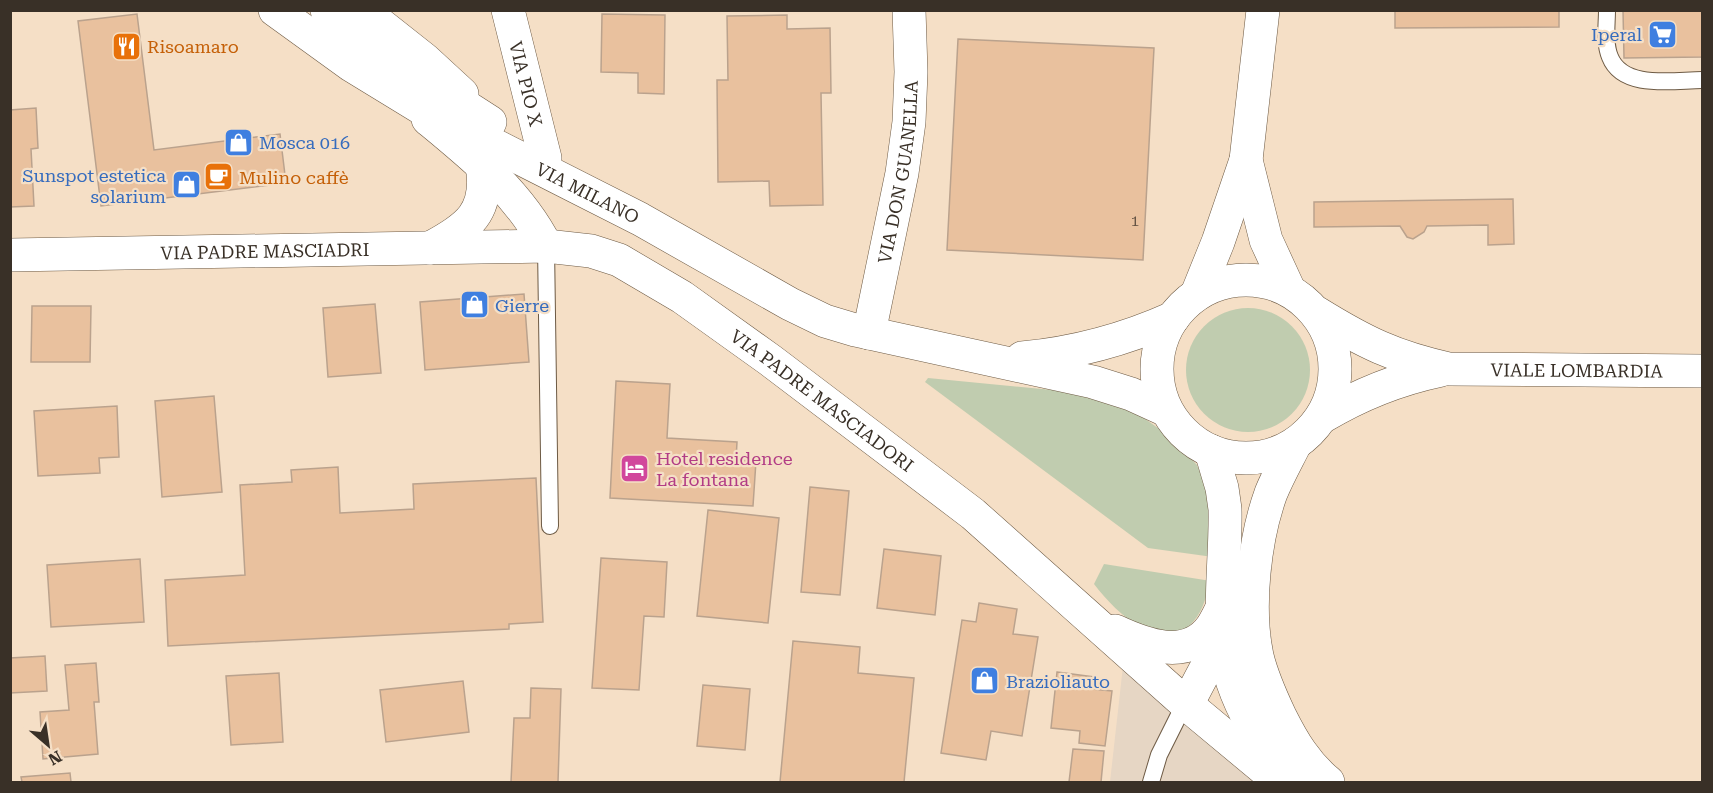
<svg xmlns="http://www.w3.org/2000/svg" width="1713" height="793" font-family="'Roboto Serif',serif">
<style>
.commercial{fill:#e6d6c4}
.green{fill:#c0ccaf}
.building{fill:#e9c19e;stroke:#baa28d;stroke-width:1.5}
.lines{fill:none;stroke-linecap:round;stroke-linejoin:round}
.service-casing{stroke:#6d5a44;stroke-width:18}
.minor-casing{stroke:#6d5a44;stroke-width:34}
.tertiary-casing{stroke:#6d5a44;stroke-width:34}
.secondary-casing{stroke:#6d5a44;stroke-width:34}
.service{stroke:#fff;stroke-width:16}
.minor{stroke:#fff;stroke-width:33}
.tertiary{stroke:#fff;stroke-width:33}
.secondary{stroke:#fff;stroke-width:33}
.labels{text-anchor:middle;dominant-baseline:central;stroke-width:4.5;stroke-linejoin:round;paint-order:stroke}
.number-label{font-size:15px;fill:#655445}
.shop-label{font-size:18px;fill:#366cbe;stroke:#f5dfc6;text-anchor:start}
.food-label{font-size:18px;fill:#c56008;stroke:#f5dfc6;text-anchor:start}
.street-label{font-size:18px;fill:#393027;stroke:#f5dfc6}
.hotel-label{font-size:18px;fill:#b23c85;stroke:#f5dfc6;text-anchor:start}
</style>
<rect width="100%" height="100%" fill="#f5dfc6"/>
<polygon class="commercial" points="1123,666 1263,782 1110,782"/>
<g class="green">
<circle cx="1248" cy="370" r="62"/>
<polygon points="928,378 1074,392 1099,397 1141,416 1172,438 1197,465 1210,495 1213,557 1148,548 925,382"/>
<path d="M1104,564L1211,581C1206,597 1202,615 1189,626C1179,635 1152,634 1141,628C1123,617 1106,600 1094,584Z"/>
</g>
<g class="building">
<polygon points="1395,10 1559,10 1559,27 1395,28"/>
<polygon points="1623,10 1702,10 1702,57 1624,58"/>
<polygon points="137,14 154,150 280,134 286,183 101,206 78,21"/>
<polygon points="602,14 665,15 664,94 638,93 638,73 601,72"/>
<polygon points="787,15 787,29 830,28 831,93 821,93 823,205 770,206 769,181 718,182 717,80 728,80 727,16"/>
<polygon points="958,39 1154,48 1143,260 947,250"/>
<polygon points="36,108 38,148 31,149 34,206 10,207 10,110"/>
<polygon points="1513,199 1514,244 1488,245 1488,225 1427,226 1424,232 1413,239 1407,237 1400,226 1314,227 1314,202"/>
<polygon points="524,294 529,362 425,370 420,302"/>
<polygon points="375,304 381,373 328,377 323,308"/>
<polygon points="32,306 91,306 90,362 31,362"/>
<polygon points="616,381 670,384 667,438 737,442 736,460 756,461 753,506 610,498"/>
<polygon points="214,396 222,492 162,497 155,401"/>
<polygon points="117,406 119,457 99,458 100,473 38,476 34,411"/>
<polygon points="338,467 340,513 414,509 413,484 536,478 543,622 509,624 509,629 168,646 165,580 245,575 240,485 292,482 291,470"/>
<polygon points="810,487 849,491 840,595 801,592"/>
<polygon points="708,510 779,518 768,623 697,616"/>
<polygon points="884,549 941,556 935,615 877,608"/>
<polygon points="601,558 667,562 664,617 644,616 639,690 592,688"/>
<polygon points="140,559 144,622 51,627 47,565"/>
<polygon points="979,603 1017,609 1013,634 1038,637 1022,736 991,731 986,760 941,753 962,620 976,622"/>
<polygon points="793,641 860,647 858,673 914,678 904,782 780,782"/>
<polygon points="45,656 47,691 10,693 10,658"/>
<polygon points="96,663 99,702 94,702 98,754 43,759 40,712 69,710 65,665"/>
<polygon points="1057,672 1094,677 1093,689 1112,691 1105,746 1079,743 1080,731 1051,728"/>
<polygon points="279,673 283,742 231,745 226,676"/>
<polygon points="463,681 469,732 386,742 380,690"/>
<polygon points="703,685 750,689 745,750 697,746"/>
<polygon points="531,688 561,689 558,782 511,782 514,718 530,718"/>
<polygon points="1073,749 1104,751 1101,782 1069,782"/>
<polygon points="70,773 71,782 22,782 21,777"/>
</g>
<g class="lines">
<defs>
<g id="service">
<path d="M1607,10C1607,25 1604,43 1610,57C1623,90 1674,80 1702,80"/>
<polyline points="546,246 550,526"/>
<polyline points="1151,782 1159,755 1185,703"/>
</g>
<g id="minor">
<polyline points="362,10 424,59 462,94"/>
<path id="s1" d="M508,10L545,158"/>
<path d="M428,119C473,156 519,193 546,246"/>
<polyline points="1246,160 1266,240 1289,290"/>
<path d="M430,248C468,228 490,212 482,165"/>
<path id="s2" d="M10,255L546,246L591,251L619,260L682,297L770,360L973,514L1185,703L1280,782"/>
<polyline points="1197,294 1218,242 1246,160 1263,10"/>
<path id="s3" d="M869,333L902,173L909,122L911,72L909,10"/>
<path d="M1115,631C1145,645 1187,661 1211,628C1216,621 1219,613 1223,607"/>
<polyline points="1185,703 1193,693 1223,636"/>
</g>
<g id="tertiary">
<path d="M1295,444C1287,460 1278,476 1271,493C1254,540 1247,608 1257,656C1262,677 1271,697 1280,716C1293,742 1306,764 1328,782"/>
<path d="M1211,451L1222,488L1225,509C1226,550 1220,592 1223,634C1226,688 1258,742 1292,782"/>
</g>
<g id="secondary">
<path id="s4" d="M275,10L351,65L423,109L640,219L790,304L825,321L855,330L1093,382L1131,394L1166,410"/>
<polyline points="327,10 417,75 490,122"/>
<circle cx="1246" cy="369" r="89"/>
<path id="s5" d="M1317,313C1364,342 1394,357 1449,369L1702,371"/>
<path d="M1022,358C1075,353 1124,340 1173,318"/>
<path d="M1322,417C1360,394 1398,379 1441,370"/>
</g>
</defs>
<use href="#service" class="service-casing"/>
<use href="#minor" class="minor-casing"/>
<use href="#tertiary" class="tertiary-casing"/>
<use href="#secondary" class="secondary-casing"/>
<use href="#service" class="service"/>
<use href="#minor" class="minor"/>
<use href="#tertiary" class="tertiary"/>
<use href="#secondary" class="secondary"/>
</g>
<defs>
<symbol id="supermarket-square" viewBox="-11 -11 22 22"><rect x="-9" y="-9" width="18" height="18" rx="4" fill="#3f7fe0" stroke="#f5dfc6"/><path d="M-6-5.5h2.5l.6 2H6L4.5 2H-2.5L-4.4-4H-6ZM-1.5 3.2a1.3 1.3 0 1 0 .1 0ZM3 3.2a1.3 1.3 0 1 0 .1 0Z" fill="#fff"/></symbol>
<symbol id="restaurant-square" viewBox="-11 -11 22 22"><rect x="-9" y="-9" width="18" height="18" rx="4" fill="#e8710a" stroke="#f5dfc6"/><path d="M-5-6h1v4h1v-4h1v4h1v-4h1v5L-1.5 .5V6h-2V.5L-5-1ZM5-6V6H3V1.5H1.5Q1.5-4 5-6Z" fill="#fff"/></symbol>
<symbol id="shop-square" viewBox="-11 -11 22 22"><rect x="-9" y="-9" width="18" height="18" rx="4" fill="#3f7fe0" stroke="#f5dfc6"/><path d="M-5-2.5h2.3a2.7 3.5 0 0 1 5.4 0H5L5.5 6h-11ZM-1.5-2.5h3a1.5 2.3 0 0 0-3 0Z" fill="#fff"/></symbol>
<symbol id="cafe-square" viewBox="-11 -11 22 22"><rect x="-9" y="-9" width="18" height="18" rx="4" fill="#e8710a" stroke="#f5dfc6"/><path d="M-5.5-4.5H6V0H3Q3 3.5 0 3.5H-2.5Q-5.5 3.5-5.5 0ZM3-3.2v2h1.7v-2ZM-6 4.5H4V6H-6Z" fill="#fff"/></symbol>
<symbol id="hotel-square" viewBox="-11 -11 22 22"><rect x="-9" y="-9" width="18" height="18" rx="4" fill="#d1479c" stroke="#f5dfc6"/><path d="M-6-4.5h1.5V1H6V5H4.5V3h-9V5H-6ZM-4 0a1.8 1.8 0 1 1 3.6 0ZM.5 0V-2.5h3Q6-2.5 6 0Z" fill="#fff"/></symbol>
</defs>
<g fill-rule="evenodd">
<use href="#supermarket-square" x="1646" y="18" width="33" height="33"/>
<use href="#restaurant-square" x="110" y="30" width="33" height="33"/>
<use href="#shop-square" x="222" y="126" width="33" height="33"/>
<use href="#cafe-square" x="202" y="160" width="33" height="33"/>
<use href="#shop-square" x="170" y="168" width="33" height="33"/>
<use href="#shop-square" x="458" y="288" width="33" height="33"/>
<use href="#hotel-square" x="618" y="452" width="33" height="33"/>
<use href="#shop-square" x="968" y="664" width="33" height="33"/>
</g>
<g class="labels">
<g class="number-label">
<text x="1135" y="221">1</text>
</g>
<g class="shop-label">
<text x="1642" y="34" text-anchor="end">Iperal</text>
<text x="259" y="142">Mosca 016</text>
<text x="166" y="175" text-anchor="end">Sunspot estetica<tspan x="166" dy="21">solarium</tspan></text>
<text x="495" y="305">Gierre</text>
<text x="1006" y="681">Brazioliauto</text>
</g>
<g class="food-label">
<text x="147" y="46">Risoamaro</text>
<text x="239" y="177">Mulino caffè</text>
</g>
<g class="street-label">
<text stroke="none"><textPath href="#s1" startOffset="76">VIA PIO X</textPath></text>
<text stroke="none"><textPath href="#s3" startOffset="164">VIA DON GUANELLA</textPath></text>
<text stroke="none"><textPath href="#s4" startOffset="363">VIA MILANO</textPath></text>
<text stroke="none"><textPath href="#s2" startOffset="255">VIA PADRE MASCIADRI</textPath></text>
<text stroke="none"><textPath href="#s5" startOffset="272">VIALE LOMBARDIA</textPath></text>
<text stroke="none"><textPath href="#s2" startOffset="858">VIA PADRE MASCIADORI</textPath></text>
</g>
<g class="hotel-label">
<text x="656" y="458">Hotel residence<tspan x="656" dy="21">La fontana</tspan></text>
</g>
</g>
<rect width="1713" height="793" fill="none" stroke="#393027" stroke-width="24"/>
<g transform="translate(48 745) rotate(151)" stroke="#f5dfc6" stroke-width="4.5" paint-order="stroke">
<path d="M0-4.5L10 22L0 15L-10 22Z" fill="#393027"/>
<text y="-9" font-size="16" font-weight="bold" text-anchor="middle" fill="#393027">N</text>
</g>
</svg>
